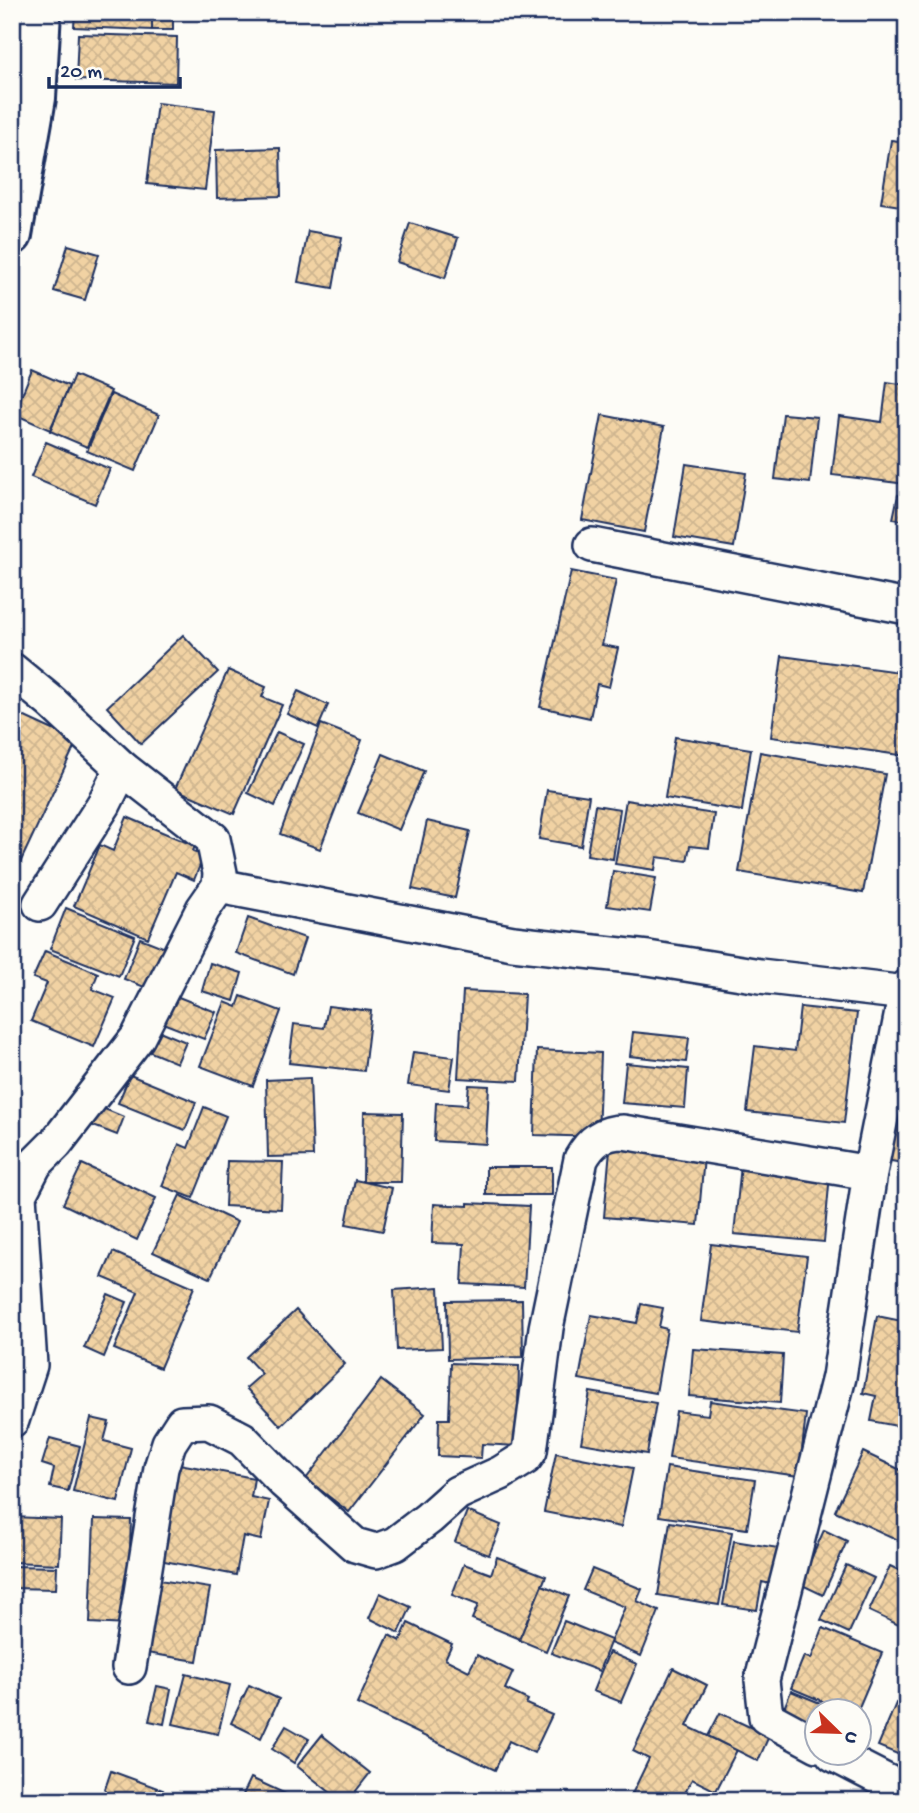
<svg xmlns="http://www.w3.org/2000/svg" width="919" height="1813" font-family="'Gochi Hand',sans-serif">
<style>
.building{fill:url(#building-cross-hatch);stroke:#1b2f5e;stroke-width:2}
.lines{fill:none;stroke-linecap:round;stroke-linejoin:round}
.street-casing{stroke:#1b2f5e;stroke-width:38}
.secondary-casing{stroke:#1b2f5e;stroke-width:44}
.street{stroke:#fdfcf7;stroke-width:33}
.secondary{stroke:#fdfcf7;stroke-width:38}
</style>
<defs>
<pattern id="building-cross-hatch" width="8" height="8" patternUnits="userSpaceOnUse" patternTransform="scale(1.75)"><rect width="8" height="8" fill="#f1d2a3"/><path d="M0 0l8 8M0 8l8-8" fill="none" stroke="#ceb58f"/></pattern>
</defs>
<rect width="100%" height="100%" fill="#fdfcf7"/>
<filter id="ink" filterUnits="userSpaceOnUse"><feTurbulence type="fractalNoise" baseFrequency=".0143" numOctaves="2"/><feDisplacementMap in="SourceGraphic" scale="14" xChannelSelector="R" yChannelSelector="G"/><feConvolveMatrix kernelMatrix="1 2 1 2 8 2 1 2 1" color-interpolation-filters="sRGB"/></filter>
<g filter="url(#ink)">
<g class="building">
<polygon points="75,12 152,12 152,30 74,27"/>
<rect x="152" y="12" width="21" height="18"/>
<polygon points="861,12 907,12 907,16 861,18"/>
<polygon points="78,34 177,37 176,83 76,80"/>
<polygon points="157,103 215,110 205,190 147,184"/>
<polygon points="891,140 907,142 907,207 881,203"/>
<polygon points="280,148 281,196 217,198 216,150"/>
<polygon points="410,223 458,238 445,278 397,262"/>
<polygon points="308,231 342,237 333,288 298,282"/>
<polygon points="68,245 99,254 85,300 54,291"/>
<polygon points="32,370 69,386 50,430 14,414"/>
<polygon points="74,375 111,391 87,447 50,431"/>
<polygon points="887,382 907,385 907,484 832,475 839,416 882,422"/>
<polygon points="111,394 159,415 135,471 87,451"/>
<polygon points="783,414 817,417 810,483 775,479"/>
<polygon points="602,415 664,427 644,532 582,520"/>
<polygon points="46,442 110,469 95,504 31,477"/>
<polygon points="686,464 746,473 734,547 674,537"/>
<polygon points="898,495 907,497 907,521 893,519"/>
<polygon points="571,571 616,580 602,645 618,648 609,687 597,684 590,718 540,707"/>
<polygon points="183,635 218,672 141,744 107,707"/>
<polygon points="782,656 907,673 907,756 771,737"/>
<polygon points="228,670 266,687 262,697 282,705 234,814 175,789"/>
<polygon points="298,691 328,705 318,728 287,714"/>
<polygon points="12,711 77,741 12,880"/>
<polygon points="321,724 362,740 320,849 280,834"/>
<polygon points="277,732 304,744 275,806 248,793"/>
<polygon points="675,737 751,749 742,811 665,798"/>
<polygon points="760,752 885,774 863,893 739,872"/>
<polygon points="383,754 424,771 399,830 358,813"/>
<polygon points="547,790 589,796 581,846 539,839"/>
<polygon points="626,800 714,814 709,848 690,846 687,861 657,857 655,870 615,864"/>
<polygon points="595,805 620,809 613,859 587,855"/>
<polygon points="127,817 195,846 193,851 204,855 194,880 176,872 148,938 74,906 100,845 113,851"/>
<polygon points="427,821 470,831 455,898 412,889"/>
<polygon points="613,871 656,878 650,912 607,906"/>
<polygon points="66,908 135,936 119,976 50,949"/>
<polygon points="248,918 305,938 293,974 236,953"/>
<polygon points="140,938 168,949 152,990 124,979"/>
<polygon points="45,951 98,973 92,989 115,998 94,1047 31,1021 47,983 33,978"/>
<polygon points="210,963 242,973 234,1001 202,991"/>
<polygon points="463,991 524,994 519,1081 458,1078"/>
<polygon points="171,994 216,1012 204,1039 160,1022"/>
<polygon points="241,996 281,1011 253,1086 200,1066 225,1002 237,1007"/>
<polygon points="328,1006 371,1011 364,1071 289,1063 294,1024 324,1028"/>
<polygon points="800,1007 857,1013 844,1123 747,1112 755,1046 795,1051"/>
<polygon points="157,1030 186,1042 177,1063 148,1051"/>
<polygon points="633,1032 689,1038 686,1062 630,1056"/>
<polygon points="537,1050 601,1053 598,1137 534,1135"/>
<polygon points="413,1052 454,1057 449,1090 408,1085"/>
<polygon points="626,1063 688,1069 685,1108 622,1103"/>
<polygon points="130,1075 196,1102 185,1130 118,1103"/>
<polygon points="310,1078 313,1156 268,1157 266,1080"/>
<polygon points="469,1085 489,1086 486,1144 434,1141 436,1103 467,1105"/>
<polygon points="95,1105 124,1117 117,1135 88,1124"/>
<polygon points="204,1107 226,1116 193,1198 162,1186 179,1144 188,1148"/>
<polygon points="364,1112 403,1113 401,1182 363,1182"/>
<polygon points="893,1119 907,1122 907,1164 886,1160"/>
<polygon points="611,1138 705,1146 698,1225 604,1217"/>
<polygon points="227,1161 283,1162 281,1209 225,1206"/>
<polygon points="82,1164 156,1198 137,1240 63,1204"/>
<polygon points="741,1165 830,1174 824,1242 734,1234"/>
<rect x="486" y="1167" width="66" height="28"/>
<polygon points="355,1180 392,1188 383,1231 346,1224"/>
<polygon points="180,1195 237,1222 210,1278 153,1252"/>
<polygon points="468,1203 529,1206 524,1287 462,1284 464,1244 432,1243 434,1204 468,1206"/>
<polygon points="711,1244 807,1256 797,1332 701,1321"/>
<polygon points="113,1252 194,1287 160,1368 114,1349 138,1292 102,1277"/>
<polygon points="439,1287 442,1348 397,1350 394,1290"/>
<polygon points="108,1294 127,1302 104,1357 84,1348"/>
<polygon points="522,1300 523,1357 448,1359 447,1301"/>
<polygon points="641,1304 663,1308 659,1327 667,1329 656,1393 579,1379 591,1315 637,1323"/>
<polygon points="296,1310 345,1364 281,1426 246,1388 262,1374 246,1357"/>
<polygon points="877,1316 907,1322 907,1428 871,1421 876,1396 863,1393"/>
<polygon points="693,1349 783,1355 780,1403 689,1396"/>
<polygon points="451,1363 519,1366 517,1446 482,1444 481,1458 438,1456 439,1419 449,1419"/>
<polygon points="381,1380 425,1414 349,1512 306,1479"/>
<polygon points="590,1392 656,1403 647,1454 581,1443"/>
<polygon points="710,1401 806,1414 799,1476 669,1458 676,1411 708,1415"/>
<polygon points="91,1418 109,1422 104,1441 131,1448 118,1502 73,1491"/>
<polygon points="50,1438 80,1446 68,1491 50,1487 54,1468 42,1464"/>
<polygon points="863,1452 907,1473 907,1544 835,1511"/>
<polygon points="556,1453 633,1468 621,1527 544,1512"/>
<polygon points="174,1463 254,1478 251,1497 269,1501 261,1540 243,1536 236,1575 154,1559"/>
<polygon points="667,1467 755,1480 747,1529 659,1516"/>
<polygon points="467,1511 501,1525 489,1555 455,1542"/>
<polygon points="12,1517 61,1519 59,1564 12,1562"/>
<polygon points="94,1519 131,1520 127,1625 90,1623"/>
<polygon points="670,1522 732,1532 719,1605 658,1595"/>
<polygon points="824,1530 847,1541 823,1595 800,1584"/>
<polygon points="734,1541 785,1549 779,1586 762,1582 757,1610 723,1605"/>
<polygon points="497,1557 546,1576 520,1639 472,1619 478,1605 452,1595 464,1564 491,1574"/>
<polygon points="846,1565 874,1578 849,1633 821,1620"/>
<polygon points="12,1566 57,1567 56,1589 12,1588"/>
<polygon points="890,1566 907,1574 907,1629 869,1611"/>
<polygon points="592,1569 642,1589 637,1601 659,1611 641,1656 610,1643 625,1607 583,1590"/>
<polygon points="153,1579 210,1588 197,1661 140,1652"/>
<polygon points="542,1585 569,1596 546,1651 519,1640"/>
<polygon points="380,1593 411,1607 399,1633 369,1618"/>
<polygon points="564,1621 611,1640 599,1671 551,1653"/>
<polygon points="408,1623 452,1644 445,1659 469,1671 477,1655 513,1672 505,1689 528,1700 526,1704 552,1715 534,1753 509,1741 495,1770 357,1704 389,1635 400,1641"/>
<polygon points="823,1628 882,1653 857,1712 848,1712 791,1688 804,1656 811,1659"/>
<polygon points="609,1652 637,1664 621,1702 593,1691"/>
<polygon points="673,1668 707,1685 687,1726 737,1750 716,1791 692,1779 681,1801 642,1801 631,1796 649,1759 633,1751"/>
<polygon points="186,1674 230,1685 218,1734 173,1724"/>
<polygon points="249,1685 279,1699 261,1738 231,1723"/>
<polygon points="157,1686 171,1689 164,1724 149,1721"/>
<polygon points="791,1691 837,1710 818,1712 818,1739 778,1723"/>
<polygon points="896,1703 907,1708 907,1758 878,1746"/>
<polygon points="720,1713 769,1736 758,1761 708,1736"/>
<polygon points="286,1726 309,1739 294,1763 272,1749"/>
<polygon points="322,1735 370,1773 348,1801 341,1801 297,1766"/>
<polygon points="111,1771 163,1790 159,1801 101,1801"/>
<polygon points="251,1778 288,1795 285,1801 240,1801"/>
</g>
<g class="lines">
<defs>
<g id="street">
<polyline points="592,545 907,607"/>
<polyline points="12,670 51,702 122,768 213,839 220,873 219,886 203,909 138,1037 56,1143 35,1164 19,1195 30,1365 12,1420"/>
<polyline points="219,886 513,943 648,958 760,976 906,993"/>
<polyline points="40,904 104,804 122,768"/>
<path d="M129,1667L161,1468L169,1443L182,1423L209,1422L242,1439L284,1482L355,1545L376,1551L395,1544L429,1518L457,1493L501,1473L525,1458L530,1451L546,1328L581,1159C591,1141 603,1132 623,1132L870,1173"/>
<polyline points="818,1745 766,1717 762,1680 839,1377 870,1173 907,987"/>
<polyline points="833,1754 907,1792"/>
</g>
<polyline id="secondary" points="12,235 36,98 41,12"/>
</defs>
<use href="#street" class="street-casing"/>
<use href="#secondary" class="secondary-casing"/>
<use href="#street" class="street"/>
<use href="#secondary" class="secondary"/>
</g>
</g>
<rect width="919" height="1813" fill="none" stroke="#fdfcf7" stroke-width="42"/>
<rect x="21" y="21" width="877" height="1771" fill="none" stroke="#1b2f5e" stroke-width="2.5" filter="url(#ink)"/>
<g transform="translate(838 1732) rotate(113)"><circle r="33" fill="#fdfcf7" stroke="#a3aaba" stroke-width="2"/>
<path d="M0-5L12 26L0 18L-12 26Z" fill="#c8321e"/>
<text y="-10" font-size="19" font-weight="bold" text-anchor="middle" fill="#1b2f5e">U</text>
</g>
<path d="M49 77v10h131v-10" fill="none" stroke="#1b2f5e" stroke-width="3.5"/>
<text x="60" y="77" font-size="21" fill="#1b2f5e" stroke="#fdfcf7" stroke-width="5" paint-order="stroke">20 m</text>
</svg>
